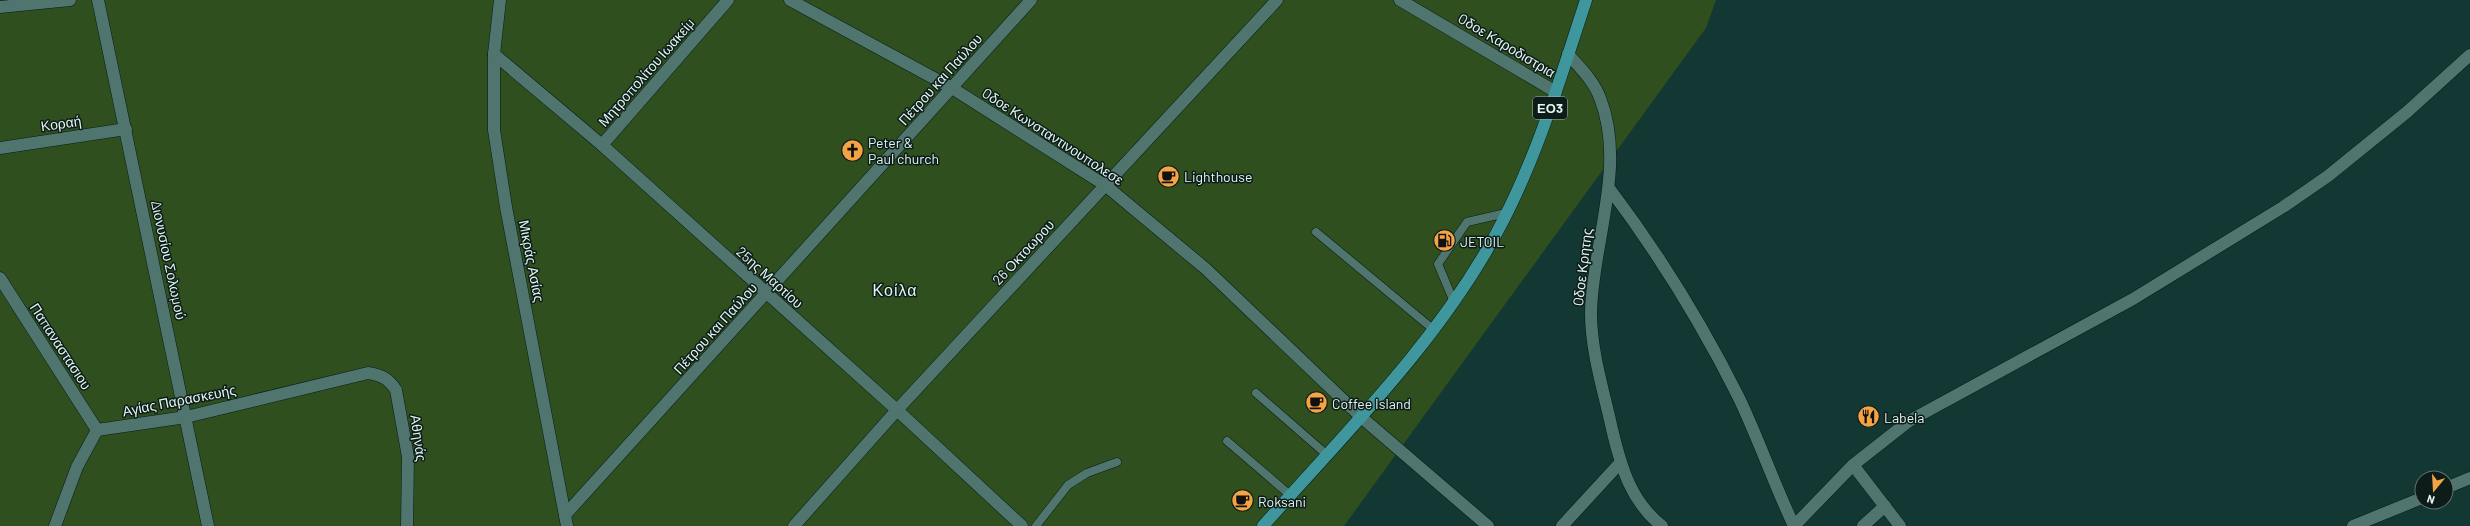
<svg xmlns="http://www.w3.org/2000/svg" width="2470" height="526" font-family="Barlow,sans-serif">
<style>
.green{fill:#2f4f1f}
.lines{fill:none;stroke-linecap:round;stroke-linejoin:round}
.service-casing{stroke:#031d1a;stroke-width:9}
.minor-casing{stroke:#031d1a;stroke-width:13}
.primary-casing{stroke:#031d1a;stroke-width:13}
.service{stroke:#50756f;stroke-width:8}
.minor{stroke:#50756f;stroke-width:12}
.primary{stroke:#3f979d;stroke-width:12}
.labels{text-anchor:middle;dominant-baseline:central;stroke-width:3;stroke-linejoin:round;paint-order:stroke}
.shield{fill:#0d1c19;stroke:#a1b4b0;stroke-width:1}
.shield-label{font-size:13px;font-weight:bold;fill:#e1f5f1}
.street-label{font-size:14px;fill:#e1f5f1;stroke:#0d1c19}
.poi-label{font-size:14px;fill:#e1f5f1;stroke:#0d1c19;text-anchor:start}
.quarter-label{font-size:16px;letter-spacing:1px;fill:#e1f5f1;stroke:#0d1c19}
</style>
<rect width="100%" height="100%" fill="#133732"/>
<polygon class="green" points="0,0 1716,0 1706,28 1344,526 0,526"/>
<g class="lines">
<defs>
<g id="service">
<polyline points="1316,232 1434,330"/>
<polyline points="1454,302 1438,264 1467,222 1506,213"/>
<polyline points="1256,393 1326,454"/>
<polyline points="1227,441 1290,495"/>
<polyline points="1036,526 1068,485 1087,473 1117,462"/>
</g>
<g id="minor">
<polyline points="98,0 208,526"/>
<polyline points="500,0 494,54 494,130 506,207 567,526"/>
<polyline points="790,0 952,88 1105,185 1206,269 1360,416 1488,526"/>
<polyline points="1400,0 1556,92"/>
<polyline points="0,7 70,0"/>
<polyline points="494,54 602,145 897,410 1022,526"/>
<path d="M1568,54C1580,68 1594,81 1600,98C1627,166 1592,244 1591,313C1591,352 1604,392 1612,429C1621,467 1631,502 1662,526"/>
<polyline points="602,145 728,0"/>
<polyline points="0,148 126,129"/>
<path d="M1609,188C1659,254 1702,324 1739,398C1759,440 1774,484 1794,526"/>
<polyline points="0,278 97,430"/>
<path d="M97,430L186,417L368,373C381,375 388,378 396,390L408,457L407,526"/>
<polyline points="1853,465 1900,526"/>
<polyline points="2446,488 2470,478"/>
<polyline points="565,515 1031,0"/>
<polyline points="55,526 77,467 97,430"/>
<polyline points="794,526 897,410 1277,0"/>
<polyline points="1562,526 1620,463"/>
<polyline points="1794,526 1853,465 1909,421 2133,299 2283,207 2328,176 2407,112 2470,55"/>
<polyline points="1863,526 1885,506"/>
<polyline points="2353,526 2422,498"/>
</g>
<path id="primary" d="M1263,526C1345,433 1436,344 1496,234C1536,161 1560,79 1586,0"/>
</defs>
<use href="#service" class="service-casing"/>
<use href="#minor" class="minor-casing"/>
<use href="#primary" class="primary-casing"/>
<use href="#service" class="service"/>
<use href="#minor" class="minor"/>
<use href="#primary" class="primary"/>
</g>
<defs>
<symbol id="church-disc" viewBox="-11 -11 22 22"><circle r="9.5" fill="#f4a345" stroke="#0d1c19"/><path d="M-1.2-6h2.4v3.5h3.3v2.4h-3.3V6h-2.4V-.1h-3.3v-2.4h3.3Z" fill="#111"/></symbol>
<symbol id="cafe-disc" viewBox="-11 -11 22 22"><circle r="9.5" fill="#f4a345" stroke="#0d1c19"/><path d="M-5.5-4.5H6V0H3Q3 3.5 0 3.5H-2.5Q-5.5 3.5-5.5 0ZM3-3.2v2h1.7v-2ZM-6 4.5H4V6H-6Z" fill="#111"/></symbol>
<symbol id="fuel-disc" viewBox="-11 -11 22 22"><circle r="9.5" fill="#f4a345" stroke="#0d1c19"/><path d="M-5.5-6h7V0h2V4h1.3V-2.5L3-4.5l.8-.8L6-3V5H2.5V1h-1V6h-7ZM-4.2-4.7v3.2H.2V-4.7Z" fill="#111"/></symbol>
<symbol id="restaurant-disc" viewBox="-11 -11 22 22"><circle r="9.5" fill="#f4a345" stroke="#0d1c19"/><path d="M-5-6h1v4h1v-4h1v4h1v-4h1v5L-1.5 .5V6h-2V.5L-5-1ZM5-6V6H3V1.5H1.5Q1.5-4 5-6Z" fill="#111"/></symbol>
</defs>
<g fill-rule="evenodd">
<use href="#church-disc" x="840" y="138" width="25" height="25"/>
<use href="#cafe-disc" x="1156" y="164" width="25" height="25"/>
<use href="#fuel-disc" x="1432" y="228" width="25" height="25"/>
<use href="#cafe-disc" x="1304" y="390" width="25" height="25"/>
<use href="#restaurant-disc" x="1856" y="404" width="25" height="25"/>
<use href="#cafe-disc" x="1230" y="488" width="25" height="25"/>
</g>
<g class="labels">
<rect class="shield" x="1533" y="97" width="34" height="22" rx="3"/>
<g class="shield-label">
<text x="1550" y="108">ΕΟ3</text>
</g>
<g class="street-label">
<text transform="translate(1507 45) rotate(31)">Oδοε Καροδιστρια</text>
<text transform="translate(646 72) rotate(-49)">Μητροπολίτου Ιωακείμ</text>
<text transform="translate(940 79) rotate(-48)">Πέτρου και Παύλου</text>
<text transform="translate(61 123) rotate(-8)">Κοραή</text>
<text transform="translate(1053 136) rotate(33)">Oδοε Κωνσταντινουπολεσε</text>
<text transform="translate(1023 252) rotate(-47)">26 Οκτοωρου</text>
<text transform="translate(169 260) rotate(78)">Διονυσίου Σολωμού</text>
<text transform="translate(532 261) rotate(79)">Μικράς Ασίας</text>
<text transform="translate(1582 267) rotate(-83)">Oδοε Κρητης</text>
<text transform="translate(770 277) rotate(42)">25ης Μαρτίου</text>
<text transform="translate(715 328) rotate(-48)">Πέτρου και Παύλου</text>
<text transform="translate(61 346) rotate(57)">Παπαναστασιου</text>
<text transform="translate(179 400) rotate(-11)">Αγίας Παρασκευής</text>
<text transform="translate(419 438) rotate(82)">Αθηνάς</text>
</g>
<g class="poi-label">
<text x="868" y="142">Peter &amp;<tspan x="868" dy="16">Paul church</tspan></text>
<text x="1184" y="176">Lighthouse</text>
<text x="1460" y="241">JETOIL</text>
<text x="1332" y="403">Coffee Island</text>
<text x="1884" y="417">Labela</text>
<text x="1258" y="501">Roksani</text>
</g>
<g class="quarter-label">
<text x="895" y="289">Κοίλα</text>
</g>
</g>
<g transform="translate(2434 490) rotate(198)"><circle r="19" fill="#0d1c19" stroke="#62736f"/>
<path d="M0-3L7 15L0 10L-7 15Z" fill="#f4a345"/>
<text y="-6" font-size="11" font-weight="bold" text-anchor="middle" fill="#e1f5f1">N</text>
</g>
</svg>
